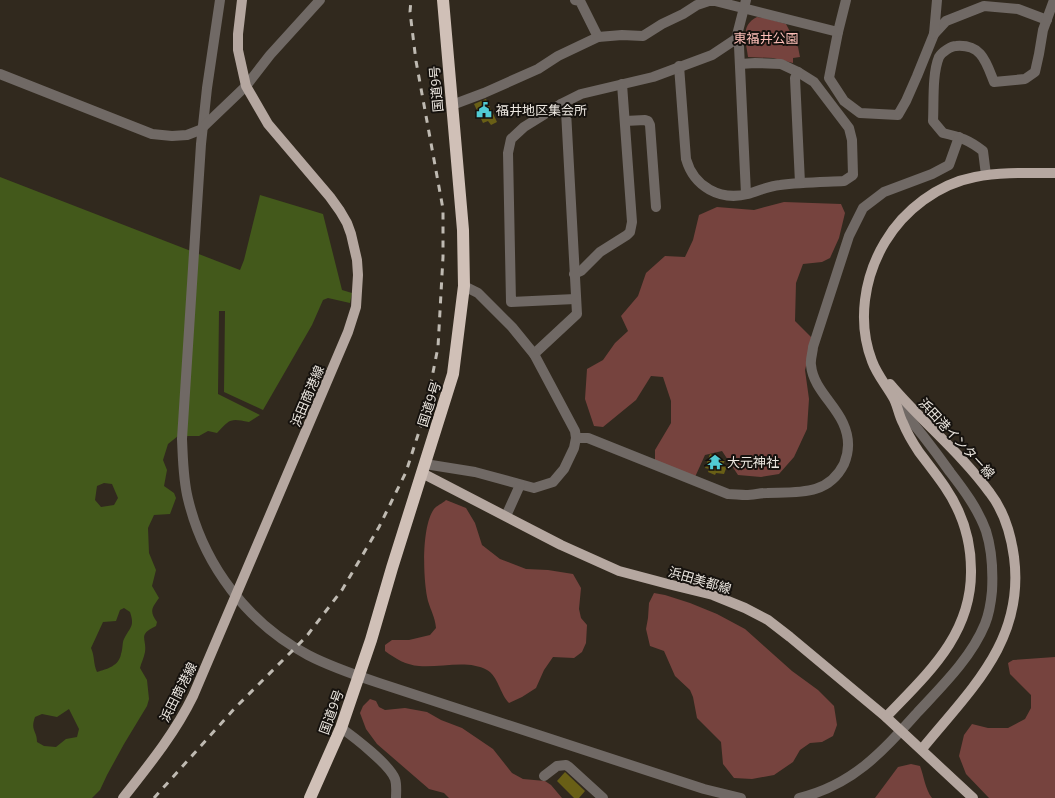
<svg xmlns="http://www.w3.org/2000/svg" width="1055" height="798" font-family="'Open Sans','Noto Sans JP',sans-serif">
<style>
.green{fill:#76433e}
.water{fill:#43591b;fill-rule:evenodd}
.building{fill:#695f16}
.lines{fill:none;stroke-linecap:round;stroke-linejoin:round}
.minor{stroke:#706965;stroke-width:10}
.major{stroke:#b5a7a0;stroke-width:10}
.highway{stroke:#d0c0b7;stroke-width:12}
.rail{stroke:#bfbab2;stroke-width:3;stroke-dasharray:7 7;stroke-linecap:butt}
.labels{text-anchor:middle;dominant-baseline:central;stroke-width:4;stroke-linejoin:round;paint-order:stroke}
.park-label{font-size:13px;fill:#fdbfb8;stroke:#16120e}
.street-label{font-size:13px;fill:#ece7e0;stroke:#16120e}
.poi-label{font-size:13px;fill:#ece7e0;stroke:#16120e;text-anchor:start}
</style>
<rect width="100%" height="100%" fill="#31291e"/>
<g class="green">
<path d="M757,17L765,18L786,24L798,47L800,57L793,58V63L773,58L748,57C746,42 740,25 757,17Z"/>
<polygon points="784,202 841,204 845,213 839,238 830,258 822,262 803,264 796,283 795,321 813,339 805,370 809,399 807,429 794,457 779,474 761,477 738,475 722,451 705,455 695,477 655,461 655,450 671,423 671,401 663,377 651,376 636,400 603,427 594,426 585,399 587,369 603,360 615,343 628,331 621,316 638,296 646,273 665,256 685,257 693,240 699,215 717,207 754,210"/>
<path d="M446,500L466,508L475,523L482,545L500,559L526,569L548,570L573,574L581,588L579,609L581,618L587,625L586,643L582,652L574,658L553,657L544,670L536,688L522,697L509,703C500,694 498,676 487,670C468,659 440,668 419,666C406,665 396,659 385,651V645L392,640H409L430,635L436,628C435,617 431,611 428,601C423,581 421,527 434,509C436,506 443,503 446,500Z"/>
<polygon points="654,593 665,595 690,603 717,614 745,629 792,671 818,690 834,706 837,725 833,736 822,742 810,743 800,750 793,762 774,775 752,779 734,778 723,764 721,742 697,718 693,697 690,690 675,676 664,651 650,646 646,629 648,618 649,603"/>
<polygon points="1055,657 1055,798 989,798 966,774 959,756 964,735 972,724 988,728 1008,728 1025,719 1031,708 1031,695 1010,674 1008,663 1013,660"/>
<polygon points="370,699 376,701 379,707 385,710 405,708 427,712 441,720 462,728 493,749 512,773 523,779 545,781 551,785 562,798 449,798 444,793 429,789 377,744 366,729 360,713 363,706"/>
<path d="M911,764L920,766C924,776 925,789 932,798H875L898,767Z"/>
</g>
<path class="water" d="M0,177L240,270L244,260L260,195L323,214L342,290L352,293L350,303L328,298L323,300L312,325L263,410L224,392L225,311H219L218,394L260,415L249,422C230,418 230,419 217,433L208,431L199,436H178L168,444L163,460L167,470L164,486L174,493L176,498L170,514L154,515L148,528L149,553L156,570L152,586L159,598C152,608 149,611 157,622L156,626C137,635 147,638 145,652C144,658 141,663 140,668L147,680L149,699L147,706L124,744L107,775L100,790L92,798H0ZM104,483L112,484L118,498L114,505L101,507L95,500L97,486ZM124,608L130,612C135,627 130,627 124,639C122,643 123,649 121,654C119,666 107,669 97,672C93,663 95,657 91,648L103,622L116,621L120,610ZM69,709L79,729L77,737L66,739L56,747L44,746L37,742C37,730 30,731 35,717L42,714L57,717Z"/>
<g class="building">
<polygon points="486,99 497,122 491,125 488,121 483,123 474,104"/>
<polygon points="710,454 725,460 723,465 727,466 724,474 716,473 715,475 708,472 709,469 705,468"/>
<polygon points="565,772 585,791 579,798 574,798 557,781"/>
</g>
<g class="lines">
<g class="minor">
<path d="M220,0L207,88L201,144L182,439C183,459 183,479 188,499C204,566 248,623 308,655C331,667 355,675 379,683L704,789L741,798"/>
<polyline points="575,0 580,1 598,37"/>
<polyline points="838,32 829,78 844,101 860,113 898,115 906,101 917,76 934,34 946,21 984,6 1018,9 1047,20"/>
<polyline points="934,34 937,0"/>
<polyline points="736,39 739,46 746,194"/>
<path d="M679,66L686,159C694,187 720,201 748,194C758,191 769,186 780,185C801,182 823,182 844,181L853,175L852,140L849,128L814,82L798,72L781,64L755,63L740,64"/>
<polyline points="798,72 795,78 800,183"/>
<polyline points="0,74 152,134 172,136 187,135 200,130 246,86 270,55 320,0"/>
<polyline points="452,105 484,93 538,69 558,56 598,37 622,35 643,36 662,24 683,14 697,5 709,1 715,1 838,32 846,0"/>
<polyline points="625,121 645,120 648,121 650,125 656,207"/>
<path d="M986,175L983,151C969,140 960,137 943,133L933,121C934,102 932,74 939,57C942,52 951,46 956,46C982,44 986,62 994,82L1025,79L1035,72L1039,54L1043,30L1054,0"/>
<polyline points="574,274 581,271 600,252 627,235 630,232 632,222 622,84"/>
<polyline points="575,299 511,302 508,153 511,139 524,127 561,104 581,94 653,77 712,55 736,39 746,0"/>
<polyline points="534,354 577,314 566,111 561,104"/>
<path d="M576,438H588L728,494C734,494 740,495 746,495C753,495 760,493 767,493C798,492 828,496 844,464C850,450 849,436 843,423C834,403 813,388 811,365C810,359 813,352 813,347L849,236L863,208L884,192L932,174L949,165L959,137"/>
<polyline points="425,464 475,472 534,488 553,482 564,469 574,448 576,438 575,431 534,354 512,327 478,293 464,286"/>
<polyline points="506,516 520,485"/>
<path d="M341,728C354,737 390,765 395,779C397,785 396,792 396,798"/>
<polyline points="544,776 557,766 566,765 569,767 603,798"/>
<path d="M799,798C853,785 882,752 917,713C942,686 971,658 985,624C989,614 991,602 992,591C993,572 992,550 986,531C978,509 964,490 950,472C933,448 915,425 896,403"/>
</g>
<g class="major">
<path d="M890,384C922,422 961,453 990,493C1004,511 1011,535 1014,557C1025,641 970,690 922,749"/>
<polyline points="422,473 561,545 619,571 668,584 713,595 745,608 768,620 790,637 886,717 973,798"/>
<path d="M886,717C927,674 972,635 971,570C971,540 962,512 945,487C937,475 928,464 919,452C913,443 907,433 903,423C899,416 898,407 894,399C887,386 877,375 872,361C857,322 864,277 885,242C904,210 938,184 975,177C1001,172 1029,173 1055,173"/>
<path d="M123,798C149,765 175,733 193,696L348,332L356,307L358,275L357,260L351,234L347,223L340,211L330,197L268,124L246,86L238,50V34L242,0"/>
</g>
<polyline class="highway" points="310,798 341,728 371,640 392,568 453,374 464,286 463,230 443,0"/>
<polyline class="rail" points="154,798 235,708 306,637 342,590 379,527 406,472 425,413 438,347 443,257 443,209 416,61 410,12 411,0"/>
</g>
<defs>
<symbol id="civic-bare" viewBox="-9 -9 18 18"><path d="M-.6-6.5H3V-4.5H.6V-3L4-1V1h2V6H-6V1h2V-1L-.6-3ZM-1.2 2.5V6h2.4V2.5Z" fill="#51ccd4" stroke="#16120e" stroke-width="2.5" paint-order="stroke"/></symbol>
<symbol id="temple-bare" viewBox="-9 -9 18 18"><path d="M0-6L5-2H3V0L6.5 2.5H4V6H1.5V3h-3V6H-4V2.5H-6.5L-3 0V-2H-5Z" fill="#51ccd4" stroke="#16120e" stroke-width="2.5" paint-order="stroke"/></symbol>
</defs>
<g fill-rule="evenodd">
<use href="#civic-bare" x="473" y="99" width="22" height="22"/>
<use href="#temple-bare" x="704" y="451" width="22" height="22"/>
</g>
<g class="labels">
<g class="park-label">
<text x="766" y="38">東福井公園</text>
</g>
<g class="street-label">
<text transform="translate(436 89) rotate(-95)">国道9号</text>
<text transform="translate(307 396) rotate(-67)">浜田商港線</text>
<text transform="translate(429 404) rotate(-72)">国道9号</text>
<text transform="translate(957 438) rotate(47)">浜田港インター線</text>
<text transform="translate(700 580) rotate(16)">浜田美都線</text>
<text transform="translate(178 692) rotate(-63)">浜田商港線</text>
<text transform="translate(331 712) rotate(-70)">国道9号</text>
</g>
<g class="poi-label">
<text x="496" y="110">福井地区集会所</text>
<text x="727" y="462">大元神社</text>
</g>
</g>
</svg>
